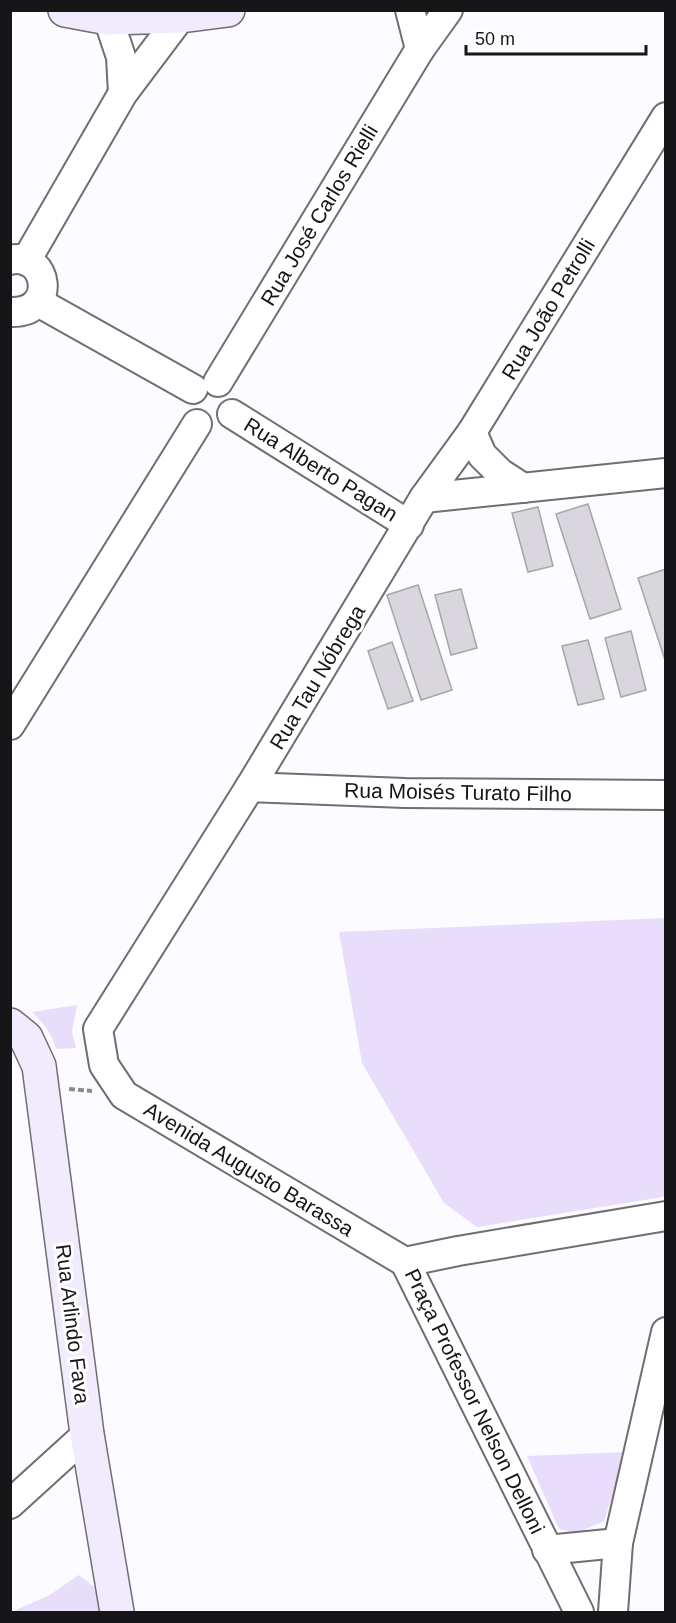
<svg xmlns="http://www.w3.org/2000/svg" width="676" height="1623" font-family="Arial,sans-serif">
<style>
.green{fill:#e8ddfa}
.building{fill:#d9d7dd;stroke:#a7a5ab;stroke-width:1.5}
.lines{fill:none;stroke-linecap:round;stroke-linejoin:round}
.street-casing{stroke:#706d73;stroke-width:32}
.secondary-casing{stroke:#706d73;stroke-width:36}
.path{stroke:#8c8b8e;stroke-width:4;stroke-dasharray:6 3;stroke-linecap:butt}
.street{stroke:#fff;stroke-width:28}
.secondary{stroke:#f2eafd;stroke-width:33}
.labels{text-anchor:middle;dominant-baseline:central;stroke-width:6;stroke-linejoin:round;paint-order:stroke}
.street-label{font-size:21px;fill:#161517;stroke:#fff}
</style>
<rect width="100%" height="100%" fill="#fcfbff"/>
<g class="green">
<polygon points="665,918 665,1193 663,1197 477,1227 444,1203 362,1063 339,932"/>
<path d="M77,1005L72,1032L76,1048L56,1049C52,1033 43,1023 32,1012Z"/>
<polygon points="627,1452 604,1521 577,1533 559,1529 527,1456"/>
<polygon points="79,1575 109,1598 112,1612 11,1612 48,1596"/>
</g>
<g class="building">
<polygon points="588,504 621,609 590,619 556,514"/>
<polygon points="538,507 553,566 528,572 512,513"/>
<polygon points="666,569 666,663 638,578"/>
<polygon points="418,585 452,690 421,700 387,595"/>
<polygon points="461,589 477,648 451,655 435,595"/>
<polygon points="631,631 646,690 621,697 605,638"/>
<polygon points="588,640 604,699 578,705 562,646"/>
<polygon points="392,642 413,701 388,709 368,651"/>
</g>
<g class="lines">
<defs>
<g id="street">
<polyline points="410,10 420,49"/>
<polyline points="108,18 121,57 123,93"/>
<path d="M10,260C48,251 59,314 10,312"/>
<polyline points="26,261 123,93 181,16"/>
<polyline points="38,302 193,389"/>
<polyline points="218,382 420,49 448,10"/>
<polyline points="232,414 409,525"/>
<polyline points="472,432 482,455 500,473 523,488"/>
<polyline points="424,498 666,473"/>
<polyline points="10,725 197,424"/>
<polyline points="250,787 405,793 666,795"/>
<polyline points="405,1262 124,1095 104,1065 98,1029 250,787 424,498 472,432 666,117"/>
<polyline points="405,1262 579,1612"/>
<polyline points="405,1262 458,1251 666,1216"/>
<polyline points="10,1504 87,1434"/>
<polyline points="547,1550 618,1543"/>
<polyline points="613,1612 618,1543 666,1332"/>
</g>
<g id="secondary">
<polyline points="65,10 108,18 181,16 228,10"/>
<polyline points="10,1025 26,1038 39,1066 87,1434 117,1612"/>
</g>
</defs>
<use href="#street" class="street-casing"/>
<use href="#secondary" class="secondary-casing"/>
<polyline class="path" points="69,1089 92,1091"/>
<use href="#street" class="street"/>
<use href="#secondary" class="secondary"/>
</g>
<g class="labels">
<g class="street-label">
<text transform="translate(319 215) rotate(-59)">Rua José Carlos Rielli</text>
<text transform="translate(548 309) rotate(-59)">Rua João Petrolli</text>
<text transform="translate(321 469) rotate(32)">Rua Alberto Pagan</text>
<text transform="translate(317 677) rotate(-59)">Rua Tau Nóbrega</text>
<text transform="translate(458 792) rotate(1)">Rua Moisés Turato Filho</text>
<text transform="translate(249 1169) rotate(31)">Avenida Augusto Barassa</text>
<text transform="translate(73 1324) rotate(83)">Rua Arlindo Fava</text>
<text transform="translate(475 1401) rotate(64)">Praça Professor Nelson Delloni</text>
</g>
</g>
<rect width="676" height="1623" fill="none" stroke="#161517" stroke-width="24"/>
<path d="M466 45v9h180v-9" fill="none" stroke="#161517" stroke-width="3"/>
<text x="475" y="45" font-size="18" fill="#161517" stroke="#ffffff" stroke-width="4.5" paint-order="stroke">50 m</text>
</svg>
